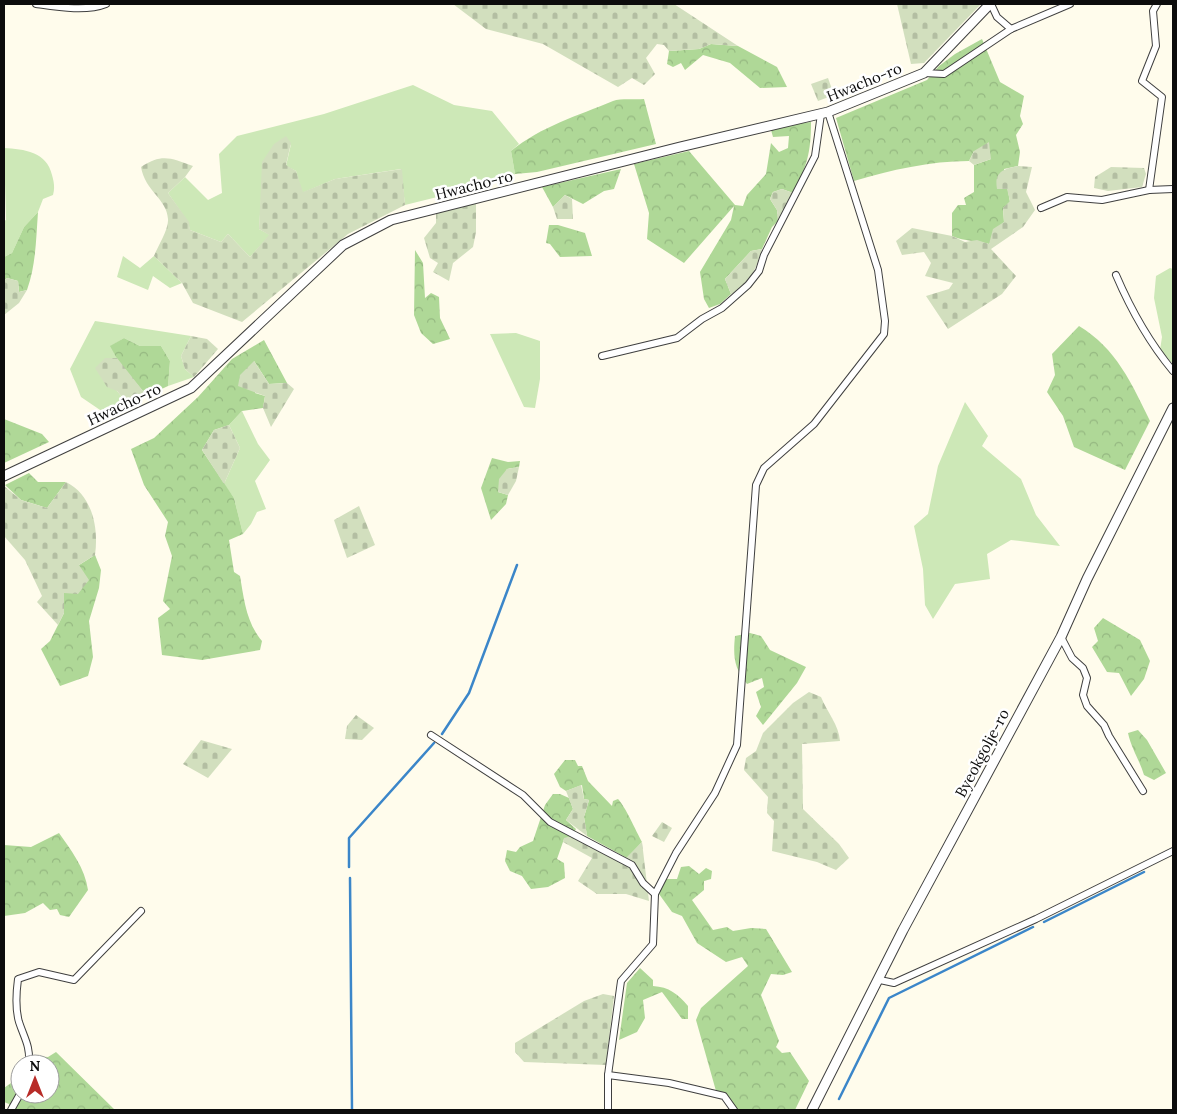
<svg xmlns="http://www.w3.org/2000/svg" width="1177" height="1114" font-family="Lora,serif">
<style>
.grass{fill:#cde8b7}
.forest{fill:url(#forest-crowns)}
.cemetery{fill:url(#cemetery-stones)}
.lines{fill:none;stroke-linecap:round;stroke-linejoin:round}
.stream{stroke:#3b86c9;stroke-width:2.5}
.minor-casing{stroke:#3f3f3f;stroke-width:8}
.tertiary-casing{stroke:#3f3f3f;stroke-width:11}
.minor{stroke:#fff;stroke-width:6}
.tertiary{stroke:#fff;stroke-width:9}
.labels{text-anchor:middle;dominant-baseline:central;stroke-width:5;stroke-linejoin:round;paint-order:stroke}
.street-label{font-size:15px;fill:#0c0c0c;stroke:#fff}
</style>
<defs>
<pattern id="forest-crowns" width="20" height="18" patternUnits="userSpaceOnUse" patternTransform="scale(1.25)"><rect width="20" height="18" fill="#afd897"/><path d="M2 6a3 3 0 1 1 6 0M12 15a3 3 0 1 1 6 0" fill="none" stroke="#95b881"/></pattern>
<pattern id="cemetery-stones" width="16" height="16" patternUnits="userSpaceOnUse" patternTransform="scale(1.25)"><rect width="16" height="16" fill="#d2dfbe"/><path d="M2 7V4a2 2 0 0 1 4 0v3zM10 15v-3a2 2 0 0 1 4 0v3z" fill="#b3bea2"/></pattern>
</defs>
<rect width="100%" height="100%" fill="#fffcec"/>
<g class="grass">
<polygon points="413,85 454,105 492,111 519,144 511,151 515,174 506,180 405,205 401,169 335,179 302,193 296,171 286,166 291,144 261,199 259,229 270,235 250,257 228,234 221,242 190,230 188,222 168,193 185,177 208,200 222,193 219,154 237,136 324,114"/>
<path d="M4,148C24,149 47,152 52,175C54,182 55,188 53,195L43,199L38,212L24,227L12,253L4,257V221L6,220Z"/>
<polygon points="123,256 140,268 154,256 182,283 170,288 153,276 148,290 117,277"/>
<polygon points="1170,268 1173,269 1173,364 1160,350 1162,337 1154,298 1156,276"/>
<polygon points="95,321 191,336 181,356 185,369 194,377 168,386 170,361 161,346 140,346 124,338 111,346 117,358 105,358 117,391 127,403 106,414 81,397 70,369"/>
<polygon points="516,333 540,341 540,379 535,408 524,407 490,334"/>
<polygon points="965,402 988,436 982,446 1021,479 1036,515 1060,546 1011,540 987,554 990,579 955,584 933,619 925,605 923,569 914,526 928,514 938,466"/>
<polygon points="242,411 258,444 270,460 255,481 266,509 257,512 251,524 243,534 234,498 224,484 240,448 229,425"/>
</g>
<g class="forest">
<path d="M982,39L1000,82L1024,96L1020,116L1023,124L1016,135L1020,152L1018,166L1004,169L1010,202L1003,208L1004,222L989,244C975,240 966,242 952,236V213L958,205H966L964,198L974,192V165L991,159L974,151L969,161C930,161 891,170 854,181L836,118L927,80L939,66L955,54Z"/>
<polygon points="711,44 738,46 777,67 787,87 760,88 730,63 703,55 685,70 681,63 673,67 667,64 669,51 699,49"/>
<path d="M644,99L656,144L537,172L515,174L511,151C542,126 577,116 613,101C621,98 635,100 644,99Z"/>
<path d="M811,122C811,153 807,166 793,193L782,189L773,192L770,199L777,210L778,221L772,227L762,249L751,251L725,279L731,294L720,304L709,308L704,299L700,272L731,220L734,206L684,263L647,239L649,213L634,164L689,151L735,205L743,206L747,195L766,174L771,143L779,152L788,148L789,136L773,137L771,130L792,124Z"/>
<polygon points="621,169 614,189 604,191 583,204 565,195 553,207 542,187"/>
<path d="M38,212C36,239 36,265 27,290L19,292L18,281L7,278L4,281V257L12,253L24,227Z"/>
<polygon points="549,225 558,225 585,233 592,256 560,257 550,244 546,243"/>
<polygon points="415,250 423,263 425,298 431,293 439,297 440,318 450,339 433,344 421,333 414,315"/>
<path d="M1079,326C1116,348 1132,384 1150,421L1125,470L1074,447L1063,416L1047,392L1055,375L1052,354Z"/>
<polygon points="124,338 140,346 161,346 170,361 168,386 147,396 120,364 110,346"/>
<path d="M264,340L287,383L269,384L254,361L255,393L265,396L263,408L242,411L229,425L214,430L202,450L234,498L243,534L229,540L234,572L240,576C244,599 246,622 262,641L260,650L202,660L162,655L158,618L170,609L163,601L172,556L165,536L168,522L144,485L131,449L154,438L198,397L232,359Z"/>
<polygon points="4,419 42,434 49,442 4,463"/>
<polygon points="492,458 508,462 520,461 519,467 507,469 498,492 508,495 506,504 491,520 481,488"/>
<polygon points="29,473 38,482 66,482 47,508 21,500 5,485"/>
<polygon points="95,555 101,570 99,588 89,621 93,657 88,676 60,686 41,649 50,641 64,613 64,592 79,565"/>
<polygon points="1103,618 1140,640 1150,661 1144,679 1131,696 1119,673 1107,672 1092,647 1098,641 1094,628"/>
<path d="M750,633L761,636L770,650L806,667L797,683L763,725L756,716L761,707L756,692L764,687L762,678L747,684C734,668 733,657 735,636Z"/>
<path d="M1138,730L1147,740L1166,773L1154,780L1144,775C1140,761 1131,748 1128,733Z"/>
<path d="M565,760H575L578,766H582L588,781L612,806L613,801L618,799C625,806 636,831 642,842L627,858L587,836L584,817L589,800L584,799L582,785L566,791L560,787L554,774Z"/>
<polygon points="553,794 560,794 569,798 573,809 566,820 576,829 572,836 564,839 557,859 564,863 565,878 548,887 531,889 522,876 510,871 505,861 507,850 516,852 520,847 533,841 545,805"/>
<path d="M59,833C71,850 85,868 88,890L69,917L60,915L57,909L50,910L43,903L25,913L4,916V845L31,847Z"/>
<polygon points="689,866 699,874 706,868 712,871 711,879 704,881 704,890 692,900 713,930 727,927 733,931 751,928 766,929 792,972 783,975 771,974 761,995 779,1041 776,1047 782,1053 790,1052 809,1081 795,1110 731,1110 716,1091 696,1020 701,1008 748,966 742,957 726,962 697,943 682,916 672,912 659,894 665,879 677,879 681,867"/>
<path d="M640,968L653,980V986C669,987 678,994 688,1006V1019H682L662,992L643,1000L645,1018L637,1032L619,1040L627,983Z"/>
<polygon points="56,1052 115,1110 9,1110 9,1104 4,1102 4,1088 18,1078 20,1070 20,1094 50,1094 50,1064 23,1064 35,1056 48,1057"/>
</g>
<g class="cemetery">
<polygon points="453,4 674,4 738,46 711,44 699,49 669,51 664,45 657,44 646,58 655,74 644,85 632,78 618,87 543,44 486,29"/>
<polygon points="897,4 981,4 924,63 911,64"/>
<polygon points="828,78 834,95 818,101 811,84"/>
<path d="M286,136L291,143L286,165L296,171L303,192L335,179L402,169L405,205L348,234L242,322L193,303L182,283L154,256C158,246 169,229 168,219C167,199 145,191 141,167C162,153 171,158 193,166L185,177L168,193L189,222L190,230L221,242L228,234L250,257L269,235L259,229L262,162L274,144Z"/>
<polygon points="989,142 991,159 974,165 969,161 974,151"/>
<path d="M1018,166L1032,167L1026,192L1035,210L1023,227L991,249L1016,276L1002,294L948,329L926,296L949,289L953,283L925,276L931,263L924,252L902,255L896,241L912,228L952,236L965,242L977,240L989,244L993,229L1004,222L1003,208L1010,201L1007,189H997C994,172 1003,169 1018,166Z"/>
<polygon points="1111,167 1144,168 1146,174 1142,187 1108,191 1094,188 1095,177"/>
<polygon points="782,189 793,193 778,221 777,210 770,199 773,192"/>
<polygon points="565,195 572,199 573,219 557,219 553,207"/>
<polygon points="476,202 476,232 473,247 453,263 449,281 433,272 438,263 430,258 424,238 436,223 436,213"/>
<path d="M762,249C757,266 749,288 731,294L725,279L751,251Z"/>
<polygon points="7,278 18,281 19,292 27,290 19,303 4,315 4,281"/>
<polygon points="191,336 207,339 218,349 194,377 185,369 181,356"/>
<polygon points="105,358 117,358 147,396 127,403 117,391 107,387 95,368"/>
<polygon points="254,361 269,384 287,383 294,389 271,427 263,408 265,396 238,386 240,375"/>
<polygon points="229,425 240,448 224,484 202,450 214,430"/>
<polygon points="519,467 516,481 508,495 498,492 499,479 507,469"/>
<path d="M66,482C92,495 99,527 95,555L79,565L89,580L78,594L64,593V613L58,625L37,602L42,596L25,560L4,536V486L21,500L47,508Z"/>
<polygon points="359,506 375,545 347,558 334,520"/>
<path d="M809,692L821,697C827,712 839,725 840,741L802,744L803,809L839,844L849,858L836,870L817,862L772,851L774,821L767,813L768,797L744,770L746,758L756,751L763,733L793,703Z"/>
<polygon points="356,715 374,728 362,740 345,739 347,726"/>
<polygon points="201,740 232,749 208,778 183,764"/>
<polygon points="581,785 584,799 589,800 584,817 587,836 566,820 573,809 566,791"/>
<polygon points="662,822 672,828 664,842 652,836"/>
<polygon points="572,836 621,863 642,842 649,901 626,894 597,894 578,881 592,858 563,842 564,838"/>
<polygon points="603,994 614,996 606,1065 524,1062 515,1052 515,1043 584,1001"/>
</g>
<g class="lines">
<g class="stream">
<polyline points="442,734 469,693 517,565"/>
<polyline points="349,867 349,838 434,743"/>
<polyline points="350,878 352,1110"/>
<polyline points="1044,922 1144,872"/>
<polyline points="839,1099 889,998 1033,927"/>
</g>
<defs>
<g id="minor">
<path d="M36,4C57,7 86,12 106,4"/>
<polyline points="991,4 997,17 1011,29"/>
<polyline points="924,73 944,74 1011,29 1070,4"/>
<polyline points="1149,190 1162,97 1142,81 1156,46 1153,11 1157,4"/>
<polyline points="1041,208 1067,197 1102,200 1149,190 1173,189"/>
<path d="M1116,275C1131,310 1148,341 1173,371"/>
<polyline points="602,356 677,338 702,319 722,308 748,285 759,271 764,255 815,156 821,114"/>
<polyline points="1061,637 1072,658 1083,668 1087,678 1083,695 1087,706 1104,725 1109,736 1143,791"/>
<polyline points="431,735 523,795 550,822 632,865 643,883 655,894 653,944 621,981 608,1075 608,1110"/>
<polyline points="655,894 676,853 715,793 737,745 756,485 764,468 814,424 884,334 885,321 878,270 828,112"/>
<polyline points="880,980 894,983 1036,919 1173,851"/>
<path d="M29,1064C30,1045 25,1040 19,1022C15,1008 16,994 18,979L39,972L74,980L141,911"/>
<polyline points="608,1075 669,1083 724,1096 734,1110"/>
<polyline points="11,1110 20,1094"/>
</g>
<g id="tertiary">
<polyline points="4,476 191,388 343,245 391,220 680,147 828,112 924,73 990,4"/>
<polyline points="812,1110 903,930 1061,637 1087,579 1173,408"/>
</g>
</defs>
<use href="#minor" class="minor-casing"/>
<use href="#tertiary" class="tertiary-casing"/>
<use href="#minor" class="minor"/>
<use href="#tertiary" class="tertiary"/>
</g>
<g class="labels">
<g class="street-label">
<text transform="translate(864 82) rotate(-22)">Hwacho-ro</text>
<text transform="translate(474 185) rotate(-14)">Hwacho-ro</text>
<text transform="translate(124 404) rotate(-25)">Hwacho-ro</text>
<text transform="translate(982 753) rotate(-62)">Byeokgolje-ro</text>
</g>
</g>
<rect width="1177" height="1114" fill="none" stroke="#0c0c0c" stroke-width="10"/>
<g transform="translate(35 1079)"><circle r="24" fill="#ffffff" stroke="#9e9e9e"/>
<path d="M0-4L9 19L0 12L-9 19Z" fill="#b82c28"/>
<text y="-8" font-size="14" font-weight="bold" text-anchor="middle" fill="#0c0c0c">N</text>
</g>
</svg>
